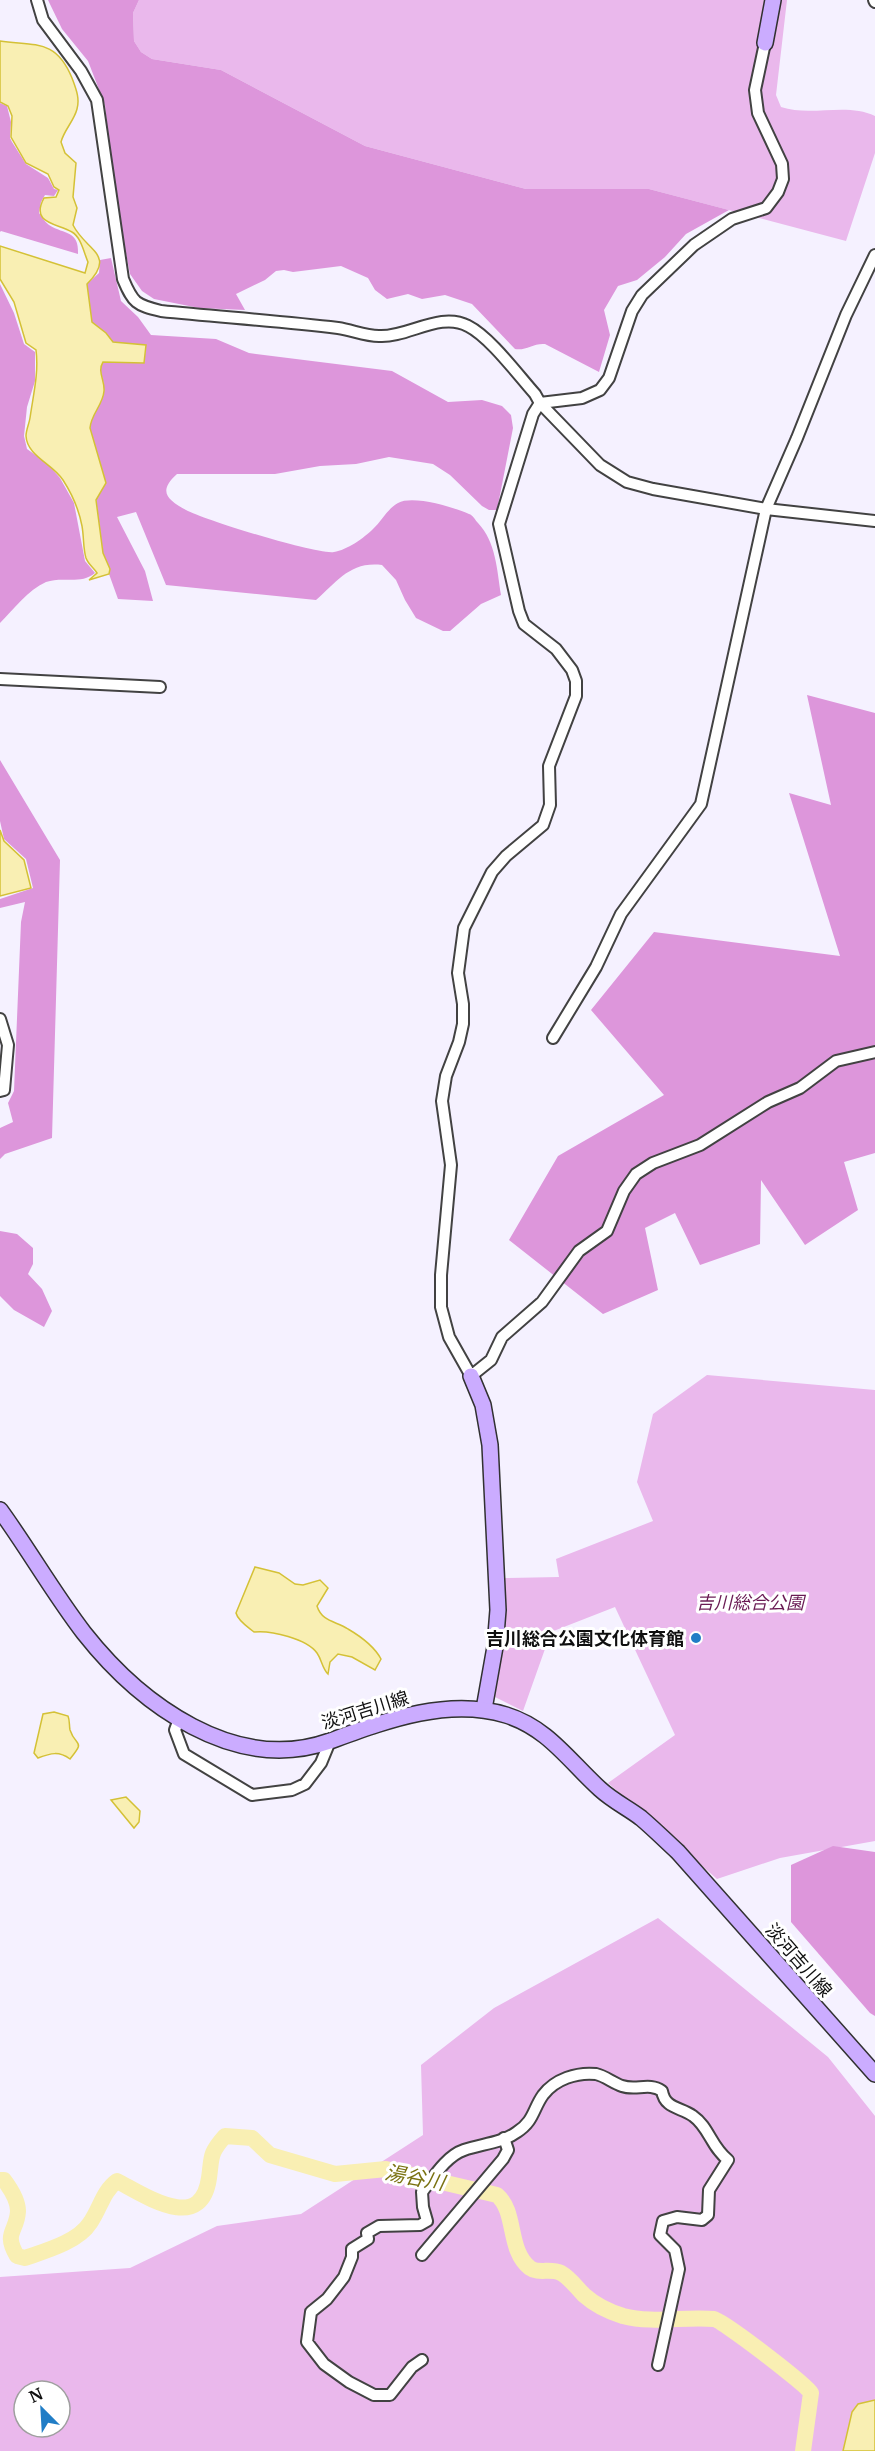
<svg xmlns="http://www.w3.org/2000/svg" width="875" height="2451" font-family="Merriweather,'Noto Sans JP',serif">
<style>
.green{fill:#eab8ec;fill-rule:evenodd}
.forest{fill:#dd96db}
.water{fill:#f9efb3;stroke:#d4c136;stroke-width:1.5}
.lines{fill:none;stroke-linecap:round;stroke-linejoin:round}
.river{stroke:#f9efb3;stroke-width:16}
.street-casing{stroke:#424242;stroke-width:14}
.secondary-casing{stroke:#313131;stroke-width:18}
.street{stroke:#fff;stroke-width:10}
.secondary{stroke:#cbacff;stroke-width:15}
.poi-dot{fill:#207dc6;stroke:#fff;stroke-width:2}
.labels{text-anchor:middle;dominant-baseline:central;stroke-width:6;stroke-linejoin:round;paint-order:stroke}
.park-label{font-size:18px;font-style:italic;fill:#6a1b54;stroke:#fff}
.poi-label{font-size:18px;font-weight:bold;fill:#0f0f0f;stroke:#fff;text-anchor:end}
.street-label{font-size:18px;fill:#0f0f0f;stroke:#fff}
.water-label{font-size:20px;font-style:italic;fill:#7a7211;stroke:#fff}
</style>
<rect width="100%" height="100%" fill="#f5f1ff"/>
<g class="green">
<path d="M139,0H787L776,95L781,107C811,117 847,102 875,116V153L846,241L649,189H526L365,146L221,70L152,59L141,52L134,41L133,13Z"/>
<polygon points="707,1375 875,1390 875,1841 780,1858 717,1879 608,1783 675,1735 615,1607 551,1632 523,1711 495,1697 504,1578 559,1577 556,1559 653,1521 637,1482 653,1414"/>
<path d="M658,1918L828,2057L875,2116V2451H0V2277L130,2268L217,2226L301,2214L423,2135L421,2065L494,2008ZM24,2391H60V2427H24Z"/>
</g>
<g class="forest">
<path d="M48,0H139L133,13L134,41L141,52L152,59L221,70L365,146L526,189H649L729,210L686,234L665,257L637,280L618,286L604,310L610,335L599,372L545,344C533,343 526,351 515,349L472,304L445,295L422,299L408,294L387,299L375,290L368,278L341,266L293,272L284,270L276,271L265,280L236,294L245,310L199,308L154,299L142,291L130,274L113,187L105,105L88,61L62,29Z"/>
<path d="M0,103L7,106L11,122L10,138L12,142L26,164L48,178L54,189L58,190L54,196L45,195L41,202L39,213C42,217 45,222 49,225C65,235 79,230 78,254L1,231L0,232Z"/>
<path d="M111,258L121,301L138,317L151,335L216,339L249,353L392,371L448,402L482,400L502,406L511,415L513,428L497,510H489L482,506L450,475L433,464L389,457L356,464L320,466L275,474H177C157,492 168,500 186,510C205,520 317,555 334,552C347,550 364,538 373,529C382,521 387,509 398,503C413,495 453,507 469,514C473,515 475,520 478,523C496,542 497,570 501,595L481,604L450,631H443L416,618L405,600L396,580L382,565C350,561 337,582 316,600L166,585L136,512L117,517L145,571L153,601L118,599L109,574L110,569L103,553L96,499L106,483L90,428C91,413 105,401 104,386C103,376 98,372 103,362L144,363L146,346L113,342L106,333L92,323L87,284L99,273L100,260Z"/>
<path d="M0,284L14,313L24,344L35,352V381L27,407L24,436L27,449L48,464L60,478L74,503L85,561L95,573C81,585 62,576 46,582C28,590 14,609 0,623Z"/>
<polygon points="807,695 875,713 875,1153 844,1162 858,1210 805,1245 761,1180 760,1244 700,1265 675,1213 645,1228 658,1290 603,1314 509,1240 558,1156 664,1095 591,1010 654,932 840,956 789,793 831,805"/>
<polygon points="0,760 60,860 52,1138 5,1154 0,1159 0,1128 13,1122 8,1103 14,1091 21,922 25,902 0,908 0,899 33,888 26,859 4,839 0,821"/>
<polygon points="0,1231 17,1234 33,1248 33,1264 28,1274 42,1289 52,1311 44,1327 14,1310 0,1296"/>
<polygon points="833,1846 875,1852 875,2016 870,2013 791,1922 791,1865"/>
</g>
<g class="water">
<path d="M0,41C36,46 56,39 72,78C76,89 80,98 77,109C74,121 64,130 61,142L65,153L76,163L73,197L77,208L73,225C86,251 117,254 87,284L92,322L106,333L113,342L146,345L144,363L103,362C97,372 105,380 104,391C103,405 91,414 90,428L106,483L96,500L103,553L110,569L109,574L89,580L97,573C94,568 88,564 86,558C83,548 84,537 82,526C79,510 72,494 63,480C53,464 27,456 26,436C26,430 29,424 30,418C33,396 39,373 36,350L26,343L14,302L0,279V246L85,273L88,262C84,253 81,237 72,232C57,223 30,224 44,198L56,197L59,190L54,187L48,174L26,163L11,137L12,116L8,106L0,102Z"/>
<polygon points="0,830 4,841 24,860 31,888 0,896"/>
<path d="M255,1567L279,1573L295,1584L303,1585L320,1580L328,1588L317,1606C322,1622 336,1621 348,1629C360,1636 374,1646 381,1659L375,1670L352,1657L338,1654L330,1662L328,1674C322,1668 322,1660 317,1653C307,1639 271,1630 254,1632C248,1627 238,1621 236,1613Z"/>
<path d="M54,1712L68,1716C70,1721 69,1725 70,1730C76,1748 86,1739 70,1759C59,1751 51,1753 38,1758L34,1753L43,1714Z"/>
<polygon points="126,1797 140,1811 139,1822 134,1828 111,1800"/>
<polygon points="875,2400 875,2451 843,2451 852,2412 858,2404"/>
</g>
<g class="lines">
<path class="river" d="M0,2180H4C10,2188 18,2200 18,2211C17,2232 3,2232 17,2256L25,2258C45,2251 78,2242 90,2223C100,2209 103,2191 117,2181C146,2196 201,2234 209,2178C212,2157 209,2154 225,2136L252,2138L270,2155L335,2174L386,2169L497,2195C517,2212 507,2250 530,2268C538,2274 551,2268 561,2273C570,2278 576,2287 584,2295C594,2304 610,2312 623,2316C653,2324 685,2316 714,2319C722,2320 807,2385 811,2393L803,2451"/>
<defs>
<g id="street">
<path d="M37,0L43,20L81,71L97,100L123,279C133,303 136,305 161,311C220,317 279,321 338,328C352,330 365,336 379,336C407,338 440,311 468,326C490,337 518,375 535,394L540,403L600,465L627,482L653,489L766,509L875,521"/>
<polyline points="874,0 875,2"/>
<polyline points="765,43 755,90 758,113 782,164 783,179 778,192 766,208 732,219 694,245 642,295 632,311 609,378 600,390 582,398 540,403 533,414 499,524 519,611 524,624 556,649 572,670 576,681 576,696 549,766 550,805 543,825 506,856 492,872 464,928 458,973 463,1004 463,1024 459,1042 446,1076 442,1101 451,1165 441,1275 441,1307 449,1337 471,1376 491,1360 502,1337 542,1302 579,1251 607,1231 624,1191 636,1174 653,1163 700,1145 768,1102 800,1088 836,1061 875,1052"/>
<polyline points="0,679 160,687"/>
<polyline points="0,1019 8,1045 4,1090 0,1091"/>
<polyline points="553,1038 596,967 621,914 701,804 766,509 797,438 846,315 875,255"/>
<polyline points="179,1719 175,1730 184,1754 252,1795 292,1790 305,1784 321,1763 328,1746 327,1742"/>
<polyline points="422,2255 503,2159 508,2150 504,2138"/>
<path d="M422,2360L412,2367L390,2395H374L349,2382L324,2364L307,2342L311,2312L327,2299L344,2277L352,2257V2249L368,2239L367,2233L379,2226L420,2225L427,2221L423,2207L422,2192C433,2178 446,2156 464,2150C481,2144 502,2143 517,2132C534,2121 533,2109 543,2095C555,2079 577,2072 596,2074C605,2076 613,2083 622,2086C636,2091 649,2082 662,2091C665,2109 681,2107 693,2116C709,2127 711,2147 728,2160L709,2190L708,2215L702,2220L677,2217L663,2221L660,2235L675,2250L679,2269L658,2365"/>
</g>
<g id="secondary">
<polyline points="765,43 773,0"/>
<polyline points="471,1376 483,1405 490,1445 498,1610 495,1647 484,1709"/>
<path d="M0,1510C29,1550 54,1594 84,1633C140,1704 235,1775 330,1741C385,1721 447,1697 506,1715C548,1728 569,1761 600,1789C613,1801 628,1808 641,1818C654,1829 666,1841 678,1852L875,2074"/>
</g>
</defs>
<use href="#street" class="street-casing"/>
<use href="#secondary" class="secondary-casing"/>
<use href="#street" class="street"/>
<use href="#secondary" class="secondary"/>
</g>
<circle class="poi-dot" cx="696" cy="1638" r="6"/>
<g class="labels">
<g class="park-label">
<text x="750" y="1602">吉川総合公園</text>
</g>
<g class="poi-label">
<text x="684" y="1638">吉川総合公園文化体育館</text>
</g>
<g class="street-label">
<text transform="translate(365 1710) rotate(-17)">淡河吉川線</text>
<text transform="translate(799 1960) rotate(49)">淡河吉川線</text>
</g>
<g class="water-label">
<text transform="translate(415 2177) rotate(11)">湯谷川</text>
</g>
</g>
<g transform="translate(42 2409) rotate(336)"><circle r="28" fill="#ffffff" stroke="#9f9f9f" stroke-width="1.5"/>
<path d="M0-4.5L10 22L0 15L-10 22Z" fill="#207dc6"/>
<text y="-9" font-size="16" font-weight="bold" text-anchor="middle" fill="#0f0f0f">N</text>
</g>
</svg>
